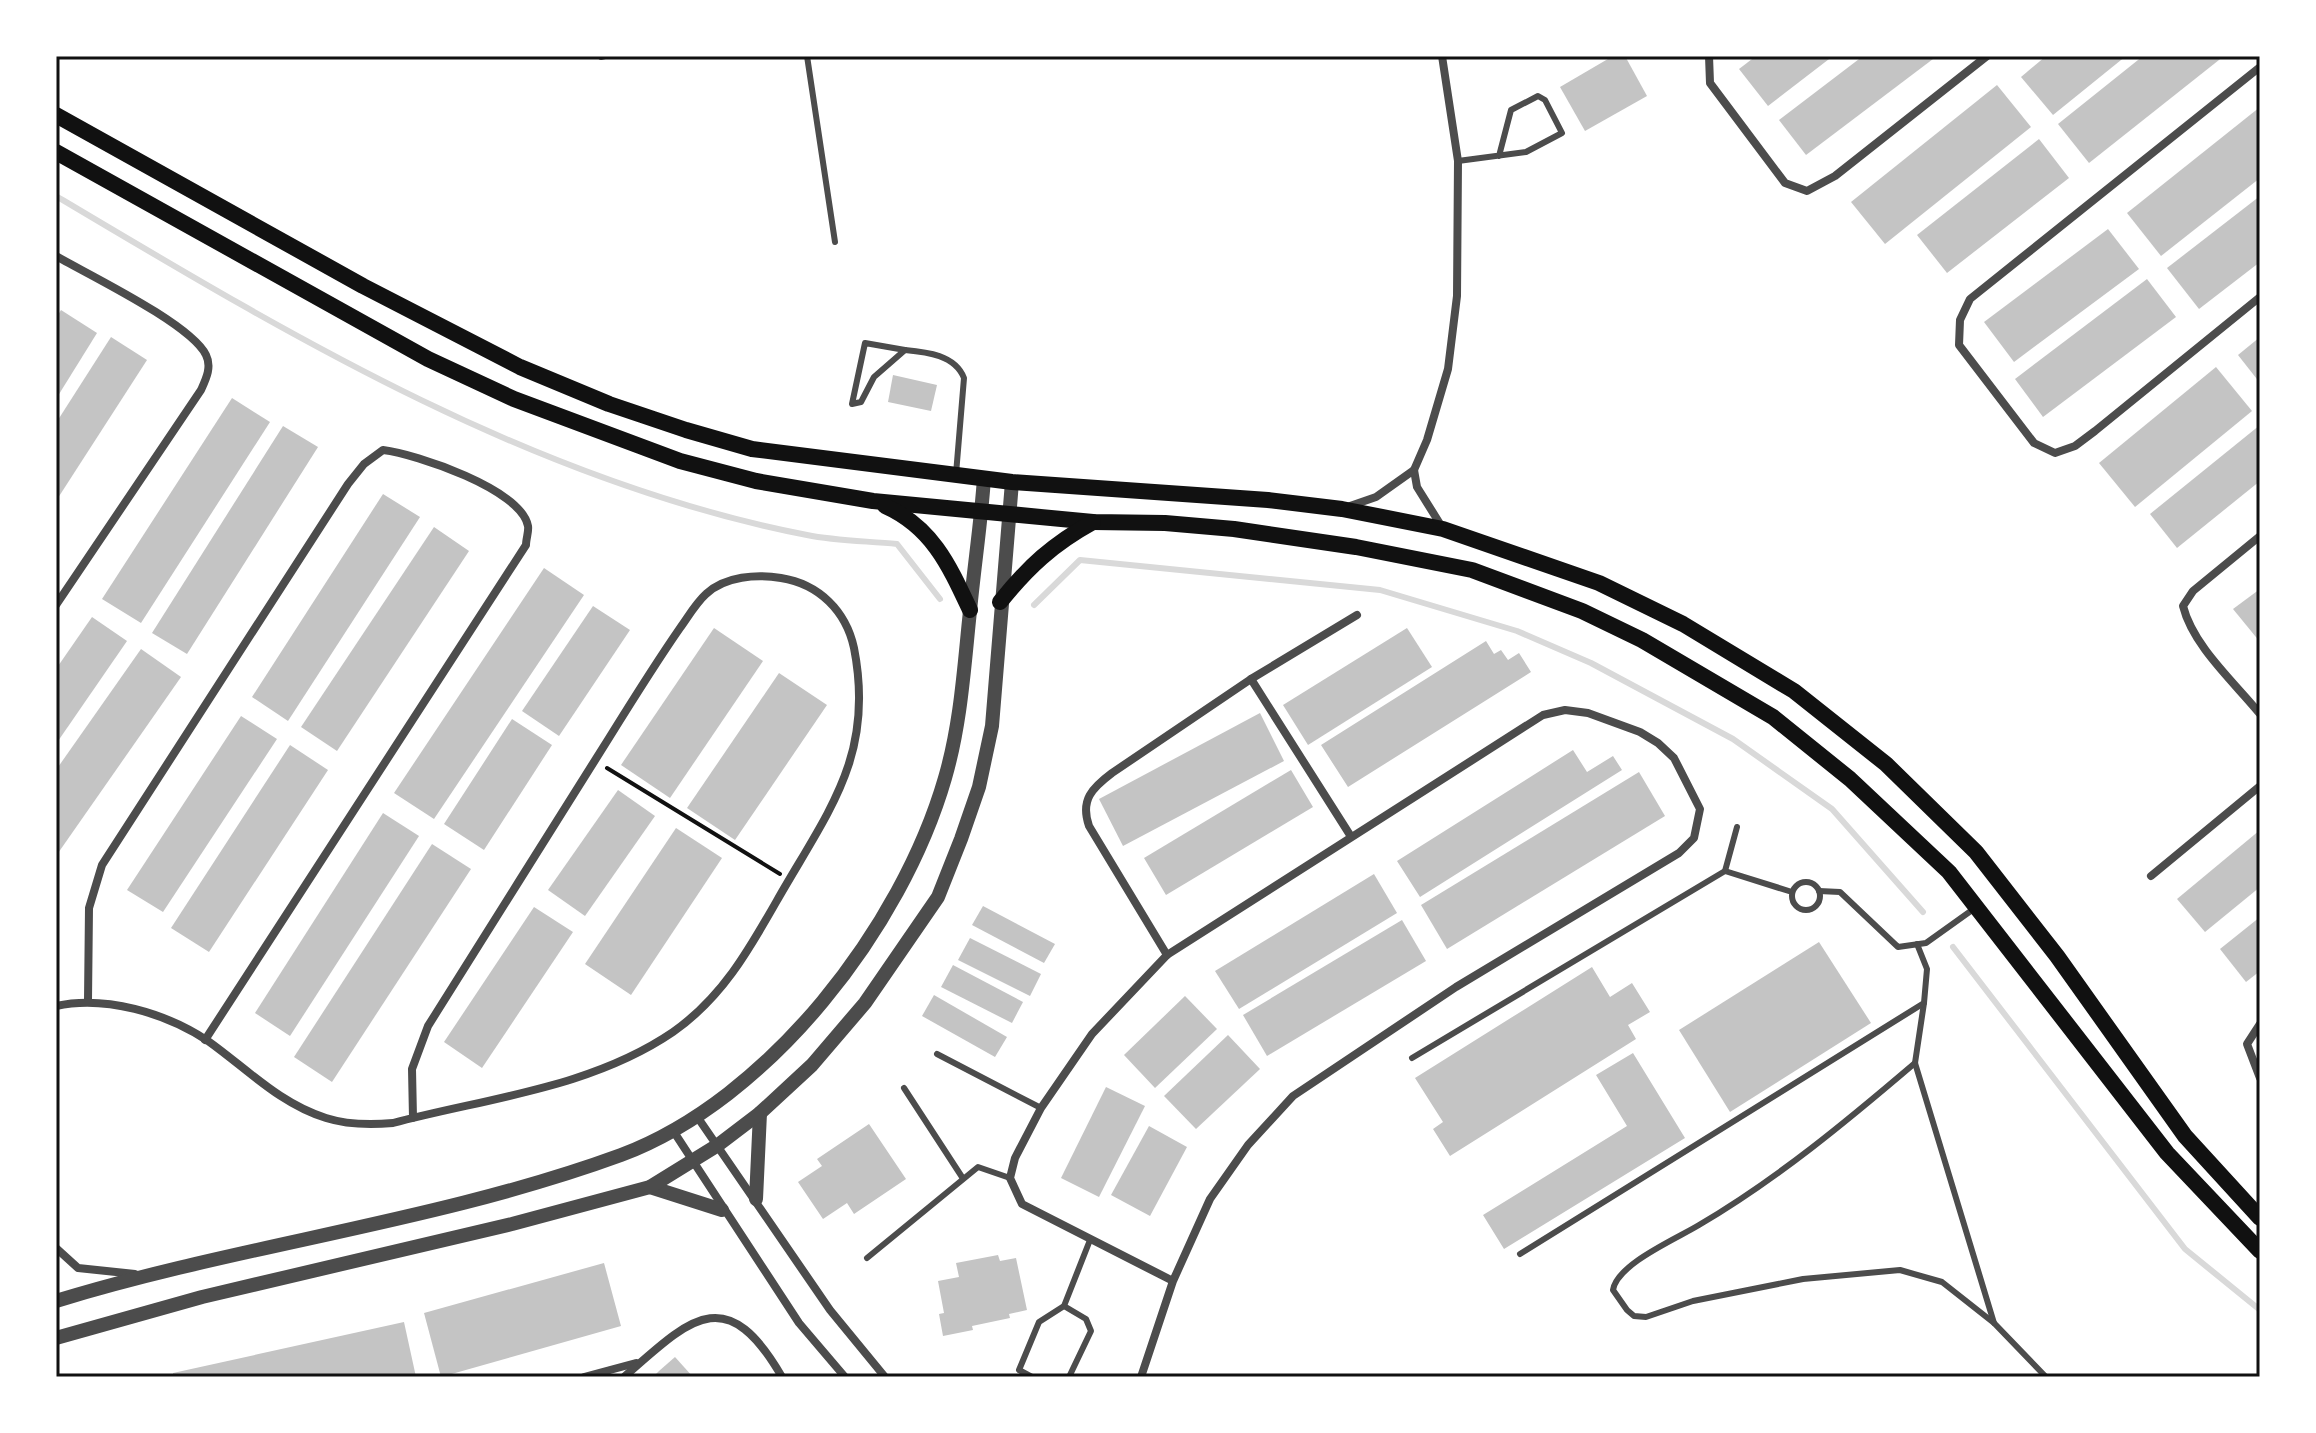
<svg xmlns="http://www.w3.org/2000/svg" width="2316" height="1433" font-family="'Work Sans',sans-serif">
<style>
.lines{fill:none;stroke-linecap:round;stroke-linejoin:round}
.stream{stroke:#d9d9d9;stroke-width:6}
.building{fill:#c4c4c4}
.path{stroke:#111;stroke-width:4}
.service{stroke:#4c4c4c;stroke-width:6}
.minor{stroke:#4c4c4c;stroke-width:8}
.tertiary{stroke:#4c4c4c;stroke-width:14}
.secondary{stroke:#111;stroke-width:16}
.neatline{fill:none;stroke:#111;stroke-width:3}
</style>
<rect width="100%" height="100%" fill="#fff"/>
<g class="lines">
<g class="stream">
<path d="M56,196C291,336 534,482 807,535C836,541 868,541 897,544L940,599"/>
<polyline points="1034,605 1080,560 1380,590 1517,631 1591,663 1733,739 1832,809 1923,912"/>
<polyline points="1953,947 2185,1249 2260,1310"/>
</g>
</g>
<g class="building">
<polygon points="1613,56 1625,56 1647,96 1585,131 1560,87"/>
<polygon points="1756,56 1833,56 1768,106 1739,69"/>
<polygon points="1863,56 1937,56 1806,155 1779,120"/>
<polygon points="2046,56 2126,56 2053,115 2021,77"/>
<polygon points="2143,56 2224,56 2089,163 2058,124"/>
<polygon points="1997,85 2031,127 1885,244 1851,202"/>
<polygon points="2260,107 2260,178 2161,256 2127,213"/>
<polygon points="2039,139 2069,178 1947,273 1917,235"/>
<polygon points="2260,196 2260,262 2199,309 2167,268"/>
<polygon points="2108,229 2139,269 2014,362 1984,322"/>
<polygon points="2147,279 2176,317 2043,417 2015,379"/>
<polygon points="61,310 97,333 56,399 56,318"/>
<polygon points="111,337 147,360 56,501 56,423"/>
<polygon points="2260,337 2260,383 2238,355"/>
<polygon points="2216,367 2252,411 2135,507 2099,463"/>
<polygon points="893,375 937,385 931,411 888,402"/>
<polygon points="232,398 270,422 141,623 102,599"/>
<polygon points="2260,425 2260,481 2177,548 2150,514"/>
<polygon points="283,426 318,447 187,654 152,633"/>
<polygon points="383,494 420,517 288,721 252,697"/>
<polygon points="434,527 469,551 337,751 301,727"/>
<polygon points="544,568 584,595 434,819 394,793"/>
<polygon points="2260,589 2260,642 2233,609"/>
<polygon points="593,606 630,630 559,736 522,711"/>
<polygon points="92,617 127,641 56,744 56,669"/>
<polygon points="714,628 763,661 670,798 621,765"/>
<polygon points="1407,628 1432,667 1308,745 1283,705"/>
<polygon points="1486,641 1494,654 1501,650 1508,660 1519,653 1531,672 1348,787 1321,745"/>
<polygon points="141,649 181,677 56,856 56,770"/>
<polygon points="779,673 827,705 735,840 687,808"/>
<polygon points="1260,713 1284,761 1123,846 1099,799"/>
<polygon points="241,716 277,739 163,912 127,890"/>
<polygon points="512,719 552,745 484,850 444,824"/>
<polygon points="290,745 328,770 209,952 171,928"/>
<polygon points="1573,750 1587,772 1613,756 1622,770 1420,897 1397,861"/>
<polygon points="1291,770 1313,807 1166,895 1144,858"/>
<polygon points="1639,772 1665,816 1447,949 1421,905"/>
<polygon points="618,790 655,816 585,916 548,890"/>
<polygon points="383,813 419,836 290,1036 255,1013"/>
<polygon points="676,828 722,858 631,995 585,964"/>
<polygon points="2260,830 2260,887 2205,932 2177,899"/>
<polygon points="432,844 471,869 332,1082 294,1057"/>
<polygon points="1374,874 1397,913 1239,1009 1215,971"/>
<polygon points="983,906 1055,944 1044,963 972,925"/>
<polygon points="534,907 573,932 482,1068 444,1042"/>
<polygon points="2260,917 2260,971 2246,982 2220,949"/>
<polygon points="1402,920 1426,961 1267,1056 1243,1015"/>
<polygon points="970,938 1041,974 1030,996 958,960"/>
<polygon points="1819,942 1871,1023 1730,1112 1679,1030"/>
<polygon points="953,965 1023,1002 1012,1023 941,987"/>
<polygon points="1592,967 1610,997 1632,983 1650,1012 1628,1025 1636,1039 1450,1156 1433,1129 1443,1122 1415,1078"/>
<polygon points="934,995 1007,1037 995,1057 922,1016"/>
<polygon points="1185,996 1217,1029 1155,1088 1124,1055"/>
<polygon points="1228,1035 1260,1069 1196,1129 1164,1096"/>
<polygon points="1633,1053 1685,1138 1504,1249 1483,1215 1627,1126 1596,1075"/>
<polygon points="1106,1087 1145,1106 1099,1197 1061,1178"/>
<polygon points="869,1124 906,1179 854,1214 847,1203 823,1219 798,1182 822,1166 817,1159"/>
<polygon points="1149,1126 1187,1147 1150,1216 1111,1195"/>
<polygon points="998,1255 1000,1261 1016,1258 1027,1310 1009,1314 1010,1318 972,1326 973,1330 943,1336 939,1314 944,1313 938,1281 959,1277 956,1263"/>
<polygon points="604,1263 621,1326 441,1377 424,1313"/>
<polygon points="404,1322 416,1377 173,1377 173,1373"/>
<polygon points="675,1357 693,1377 653,1377 659,1371"/>
</g>
<g class="lines">
<polyline class="path" points="607,768 780,874"/>
<g class="service">
<polyline points="807,56 835,242"/>
<polyline points="601,57 605,56"/>
<polyline points="1458,161 1526,152 1562,133 1545,100 1538,96 1511,110 1499,156"/>
<polygon points="865,343 905,350 874,377 861,402 852,404"/>
<path d="M905,350C927,352 955,355 964,378L956,474"/>
<polyline points="1725,871 1792,892"/>
<circle cx="1806" cy="896" r="14"/>
<polyline points="1819,891 1840,892 1898,947 1926,943 1975,908"/>
<polyline points="1924,1003 1915,1063 1994,1323"/>
<polyline points="937,1054 1041,1108"/>
<polyline points="1412,1058 1725,871 1737,827"/>
<path d="M1915,1063C1847,1121 1776,1180 1699,1225C1676,1239 1617,1264 1613,1290L1627,1310L1634,1316L1646,1317L1693,1301L1803,1279L1900,1270L1942,1282L1994,1323L2046,1377"/>
<polyline points="904,1088 962,1177"/>
<polyline points="1520,1254 1924,1003 1927,969 1917,944"/>
<polyline points="867,1258 978,1167 1010,1178"/>
<polyline points="1064,1306 1086,1319 1091,1331 1069,1377"/>
<polyline points="1032,1377 1019,1370 1039,1322 1064,1306 1090,1240"/>
</g>
<g class="minor">
<polyline points="1709,56 1710,83 1785,183 1807,191 1835,176 1987,56"/>
<polyline points="2260,67 1970,299 1960,320 1959,345 2034,443 2055,453 2075,446 2095,431 2260,297"/>
<path d="M56,256C89,275 191,324 206,355C212,367 206,379 201,390L56,605"/>
<polyline points="1414,470 1427,440 1448,369 1457,296 1458,161 1442,56"/>
<polyline points="1350,506 1376,497 1414,470 1417,487 1442,527"/>
<path d="M2260,536L2193,591L2183,606C2193,646 2234,682 2260,714"/>
<polyline points="1251,679 1350,835"/>
<polyline points="2151,876 2260,786"/>
<path d="M1167,955L1089,826C1080,800 1092,788 1112,773L1251,679L1357,615"/>
<path d="M88,1000L89,908L102,865L348,484L364,464L383,450C416,454 521,489 528,526C529,531 526,539 526,545L205,1040"/>
<path d="M56,1006C105,995 166,1013 208,1041C246,1068 280,1104 326,1118C348,1125 370,1125 393,1123C487,1098 591,1088 673,1032C723,997 750,948 779,897C829,810 875,755 854,648C846,611 819,584 781,578C757,574 725,576 706,594C696,603 688,617 680,628C655,664 632,701 609,738C549,834 488,930 428,1026L412,1069L413,1118"/>
<polyline points="2260,1024 2247,1044 2260,1078"/>
<polyline points="696,1115 830,1310 885,1377"/>
<polyline points="672,1129 799,1323 845,1377"/>
<polyline points="56,1248 78,1268 135,1274"/>
<polyline points="584,1377 636,1363"/>
<path d="M624,1377C690,1319 726,1280 782,1377"/>
<polyline points="1141,1377 1173,1281 1210,1199 1248,1145 1293,1096 1456,987 1679,853 1694,838 1700,809 1674,758 1658,743 1640,732 1588,713 1565,710 1543,715 1167,955 1092,1034 1041,1108 1015,1158 1010,1178 1022,1204 1173,1281"/>
</g>
<g class="tertiary">
<polyline points="650,1187 722,1210"/>
<polyline points="756,1199 760,1113"/>
<path d="M56,1301C242,1244 438,1222 621,1155C770,1099 902,927 945,778C961,723 964,667 970,611C974,567 981,523 984,478"/>
<polyline points="56,1338 202,1297 512,1224 650,1187 718,1145 760,1113 812,1065 865,1003 938,897 961,839 979,787 992,726 1012,482"/>
</g>
<g class="secondary">
<polyline points="56,115 363,286 520,367 609,404 686,430 752,449 1012,482 1268,500 1342,509 1443,529 1599,583 1683,624 1794,691 1886,764 1976,852 2057,956 2185,1136 2260,1218"/>
<polyline points="56,152 428,359 514,399 680,461 756,481 873,501 1093,522 1165,523 1234,529 1356,547 1472,570 1582,611 1642,640 1773,717 1850,779 1949,872 2167,1153 2260,1251"/>
<path d="M885,506C932,527 949,565 970,610"/>
<path d="M1000,602C1028,567 1053,544 1093,522"/>
</g>
</g>
<rect width="2316" height="1433" fill="none" stroke="#ffffff" stroke-width="116"/>
<rect x="58" y="58" width="2200" height="1317" class="neatline"/>
</svg>
